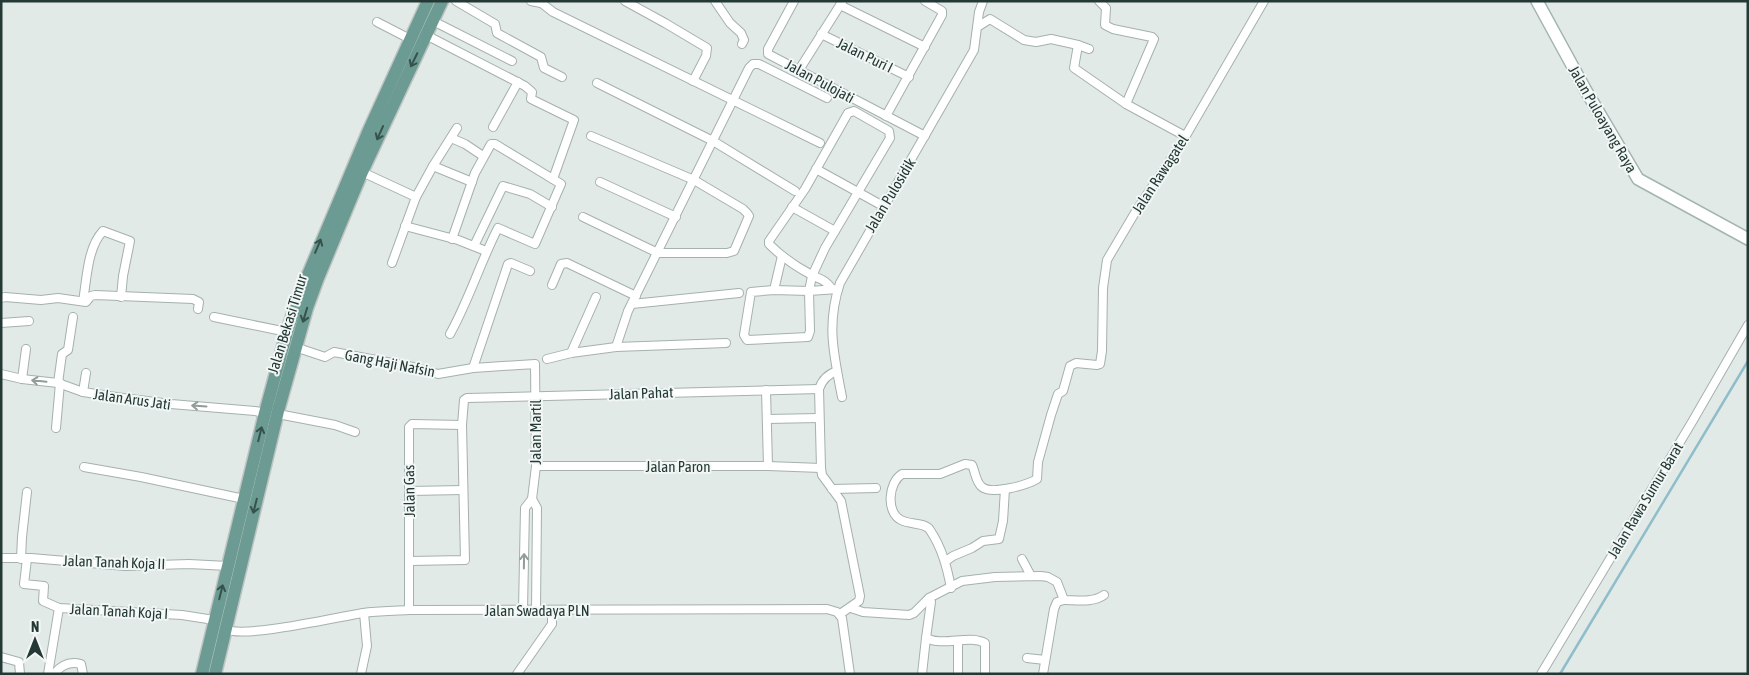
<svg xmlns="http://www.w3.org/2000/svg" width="1749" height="675" font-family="'Asap Condensed',sans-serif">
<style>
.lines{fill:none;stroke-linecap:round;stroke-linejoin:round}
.stream{stroke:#8fbdca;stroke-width:2.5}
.street-casing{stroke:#a5b1ae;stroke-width:10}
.secondary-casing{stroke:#a2b5af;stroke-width:14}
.primary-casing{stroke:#bdc4c2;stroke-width:15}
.street{stroke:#fff;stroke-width:8}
.secondary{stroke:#fff;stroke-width:11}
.primary{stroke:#6b9b92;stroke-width:12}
.oneway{stroke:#36524c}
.oneway2{stroke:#929c9a}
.labels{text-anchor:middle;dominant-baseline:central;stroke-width:4;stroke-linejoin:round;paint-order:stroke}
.street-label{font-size:15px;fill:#243935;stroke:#f2f7f5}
</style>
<rect width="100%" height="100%" fill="#e2eae7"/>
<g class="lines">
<polyline class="stream" points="1560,674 1748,361"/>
<defs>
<g id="street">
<polyline points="456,1 495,24 497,33 541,57 544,68 562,77"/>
<polyline points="531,1 541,3"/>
<polyline points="539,1 553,12 820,143"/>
<polyline points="625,1 665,23 707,48 706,56 693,81"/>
<polyline points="715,1 730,23 741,33 744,40 742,44"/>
<polyline points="794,1 768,49 768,54 925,136"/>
<polyline points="1099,1 1106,8 1105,25 1113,29 1152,37 1154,39 1126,104"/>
<polyline points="840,5 925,47"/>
<polyline points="433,21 512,61"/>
<polyline points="377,22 410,39"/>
<polyline points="979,26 990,19 1024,40 1036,42 1051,39 1078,45 1074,68 1126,104 1185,136"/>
<polyline points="821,34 909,77"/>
<polyline points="426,35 525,86 532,92 531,99 574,120 553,179"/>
<polyline points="1078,45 1089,49"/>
<polyline points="799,70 842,2"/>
<polyline points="597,83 713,141 795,191"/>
<polyline points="886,116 942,15 942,11 925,1"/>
<polyline points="493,127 518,82"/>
<polyline points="451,138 465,144 483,156"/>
<polyline points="433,166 472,182"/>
<polyline points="816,169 883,206"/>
<polyline points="362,172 416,197"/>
<polyline points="600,182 676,217"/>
<polyline points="792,207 835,231"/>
<polyline points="583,217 658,253 727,253 734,251 749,216 747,213 743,209 694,180 591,136"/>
<polyline points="405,226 458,240 486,251"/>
<polyline points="474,246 503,186 530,194 552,207"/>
<polyline points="392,263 416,197 433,166 457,128"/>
<polyline points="552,285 561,264 567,263 636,296"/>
<path d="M832,289C824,278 820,280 810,274C795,266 781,256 769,244V241L805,189L848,113L854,111L889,131L890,138L825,248L812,276L809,291L774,290L751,292L744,335L747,340L808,337L810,331L809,291L838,289"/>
<polyline points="774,290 782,256"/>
<polyline points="1,298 5,297 41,300 58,298 86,302 91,296 95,295 193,299 199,302 198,309"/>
<path d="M83,301C87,279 87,248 103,231L130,241L123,276L121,297"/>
<polyline points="632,304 739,293"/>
<polyline points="214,317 287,332"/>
<polyline points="1,323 29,321"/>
<path d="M450,334C469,300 480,263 498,228L535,244L561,184L495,144H491L475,173L452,239"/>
<polyline points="295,347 325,357 334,352 413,367 438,374 473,368 508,264 511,263 530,271"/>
<polyline points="616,347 628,311 749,68 753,64 759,64 827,98"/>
<polyline points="571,353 596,297"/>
<polyline points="547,359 571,353 616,347 726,343"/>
<polyline points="473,368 535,364 536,466 532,499 525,508 523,610"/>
<path d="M837,371C828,374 822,380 819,389L821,468L822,475L841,501L860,596L859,601L840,614"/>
<polyline points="1,374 22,379 58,383 83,392 123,398 171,404 255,411 265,413"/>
<polyline points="22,379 26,349"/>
<polyline points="58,383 62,354 68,350 73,317"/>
<polyline points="766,390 768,466"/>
<polyline points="83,392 86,373"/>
<path d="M842,397C834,355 826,325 840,283L974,50L979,12L983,1"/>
<polyline points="278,414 335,425 355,432"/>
<polyline points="767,419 819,418"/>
<polyline points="56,428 60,383"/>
<polyline points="536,466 768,466 821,468"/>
<polyline points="84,467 141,477 244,499"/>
<polyline points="832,489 876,488"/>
<polyline points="409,491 463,490"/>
<polyline points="532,499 537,508 536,610"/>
<polyline points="1,558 31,558 125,566 189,564 228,566"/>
<polyline points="21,559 22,537 27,492"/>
<polyline points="27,559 24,584 44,586 43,601 59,608 182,615 214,620"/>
<polyline points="1022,559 1031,576"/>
<polyline points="410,561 465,560 462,425 464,400 467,398 819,389"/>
<polyline points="946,561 953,556 972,548 983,541 999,539 1003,521 1005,489"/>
<path d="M951,588C947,567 942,548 930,530C925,522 910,525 901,520C886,512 888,483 902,474H940L965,464L972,465C975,471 976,483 982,487C992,495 1027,485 1037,479L1038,462L1051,415L1058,394L1063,391L1070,366L1076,363L1097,365L1100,364L1102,351L1103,288L1107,260L1136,211L1181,144L1264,1"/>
<path d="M929,598L931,602L926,638C944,647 969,634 985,643V674"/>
<path d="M851,608L863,612L909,615L914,613L929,598L962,581L995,577L1041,576L1048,577L1057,582L1064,600C1076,600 1093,603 1104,595"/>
<polyline points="409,610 409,427 412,424 462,425"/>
<path d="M225,629C244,639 337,617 363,613C378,611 394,611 409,610L827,609L837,612L842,618L850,674"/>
<polyline points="958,641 958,674"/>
<polyline points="1,657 19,662 20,674"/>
<polyline points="1027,658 1045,660"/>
<polyline points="48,674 59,608"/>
<path d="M54,674C61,665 70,661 81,664L83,674"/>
<polyline points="361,674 367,646 364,613"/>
<polyline points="517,674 552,624 552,610"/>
<polyline points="922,674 926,638"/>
<polyline points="1043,674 1054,609 1057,602 1064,600"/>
<polyline points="1541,674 1692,422 1748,325"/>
</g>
<polyline id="secondary" points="1537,1 1585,89 1638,179 1748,239"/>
<g id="primary">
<polyline points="202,674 265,413 287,332 297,301 369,130 428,1"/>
<polyline points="215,674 278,411 307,308 318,278 362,172 442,1"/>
</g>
</defs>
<use href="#street" class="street-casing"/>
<use href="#secondary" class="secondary-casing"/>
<use href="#primary" class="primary-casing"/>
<use href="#street" class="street"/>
<use href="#secondary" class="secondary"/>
<use href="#primary" class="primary"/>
</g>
<defs><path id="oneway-shaft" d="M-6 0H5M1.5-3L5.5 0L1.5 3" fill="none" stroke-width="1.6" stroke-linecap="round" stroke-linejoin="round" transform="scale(1.25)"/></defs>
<g class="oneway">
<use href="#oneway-shaft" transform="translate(414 60) rotate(116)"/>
<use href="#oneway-shaft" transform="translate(380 133) rotate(114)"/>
<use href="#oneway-shaft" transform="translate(318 246) rotate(-67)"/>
<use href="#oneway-shaft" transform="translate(305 315) rotate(107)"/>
<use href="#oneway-shaft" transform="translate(260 434) rotate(-76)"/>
<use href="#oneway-shaft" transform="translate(255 506) rotate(104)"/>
<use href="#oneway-shaft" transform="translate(221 592) rotate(-76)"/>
</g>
<g class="oneway2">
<use href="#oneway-shaft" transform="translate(39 381) rotate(-174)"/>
<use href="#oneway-shaft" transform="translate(199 406) rotate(-176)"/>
<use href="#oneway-shaft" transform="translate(524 561) rotate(-89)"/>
</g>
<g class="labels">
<g class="street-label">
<text transform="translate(865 55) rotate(26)">Jalan Puri I</text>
<text transform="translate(820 81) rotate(28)">Jalan Pulojati</text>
<text transform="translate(1603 119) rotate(60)">Jalan Puloayang Raya</text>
<text transform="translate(1160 174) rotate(-57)">Jalan Rawagatel</text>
<text transform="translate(890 195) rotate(-59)">Jalan Pulosidik</text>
<text transform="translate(287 324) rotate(-73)">Jalan Bekasi Timur</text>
<text transform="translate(390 363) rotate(11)">Gang Haji Nafsin</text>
<text transform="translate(641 393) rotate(-2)">Jalan Pahat</text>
<text transform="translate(132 399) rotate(8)">Jalan Arus Jati</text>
<text transform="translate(535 432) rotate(-90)">Jalan Martil</text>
<text x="678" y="466">Jalan Paron</text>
<text transform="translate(409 491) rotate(-91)">Jalan Gas</text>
<text transform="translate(1645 500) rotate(-59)">Jalan Rawa Sumur Barat</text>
<text transform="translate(114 562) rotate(2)">Jalan Tanah Koja II</text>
<text x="537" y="610">Jalan Swadaya PLN</text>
<text transform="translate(119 611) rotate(3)">Jalan Tanah Koja I</text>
</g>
</g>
<rect width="1749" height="675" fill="none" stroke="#243935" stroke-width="5"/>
<g transform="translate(35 640)" stroke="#f2f7f5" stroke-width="4" paint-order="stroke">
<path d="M0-4L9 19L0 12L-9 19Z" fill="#243935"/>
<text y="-8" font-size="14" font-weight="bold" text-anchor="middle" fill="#243935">N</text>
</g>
</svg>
